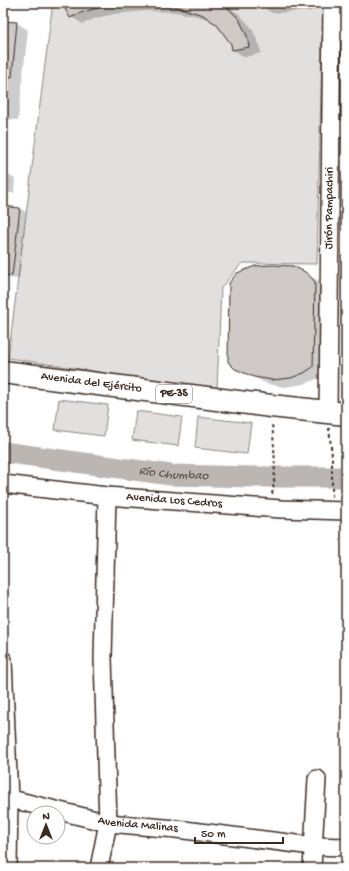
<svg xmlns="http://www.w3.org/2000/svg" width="349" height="871" font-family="'Gochi Hand',sans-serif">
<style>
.garden{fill:#e2e0de;stroke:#8e857e}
.shadow{fill:#0003}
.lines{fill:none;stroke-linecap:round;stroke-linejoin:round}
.river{stroke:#bcb6b3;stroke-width:21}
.building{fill:#cfcac7;stroke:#3b2a1e}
.minor-casing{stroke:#3b2a1e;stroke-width:20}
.highway-casing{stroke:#3b2a1e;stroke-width:25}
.path{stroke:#3b2a1e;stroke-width:2;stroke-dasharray:3 3;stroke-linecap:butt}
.minor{stroke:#fff;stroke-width:17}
.highway{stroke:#fff;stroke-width:22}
.labels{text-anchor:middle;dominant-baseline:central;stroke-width:4;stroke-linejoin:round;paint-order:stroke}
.shield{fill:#fff;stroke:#766a62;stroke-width:1}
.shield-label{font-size:11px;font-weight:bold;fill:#3b2a1e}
.street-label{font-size:12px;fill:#3b2a1e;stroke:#fff}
.water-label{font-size:13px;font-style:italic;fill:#685b52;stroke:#fff}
</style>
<rect width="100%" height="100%" fill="#fff"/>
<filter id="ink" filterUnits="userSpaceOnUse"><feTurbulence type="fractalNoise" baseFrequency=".025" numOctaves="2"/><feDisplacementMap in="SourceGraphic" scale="8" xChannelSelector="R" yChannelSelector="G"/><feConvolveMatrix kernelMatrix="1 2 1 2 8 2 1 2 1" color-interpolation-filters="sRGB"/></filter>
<g filter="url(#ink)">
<g class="garden">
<polygon points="56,3 223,3 227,5 229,3 323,3 317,264 242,263 221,288 217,390 8,358 52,9"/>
<polygon points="59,399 108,405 104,436 55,430"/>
<polygon points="136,411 182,417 178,446 132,440"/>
<polygon points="198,417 251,423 247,454 195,448"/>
</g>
<g class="shadow">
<polygon points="63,3 223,3 239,14 251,27 259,44 261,53 245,57 233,50 232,44 217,24 213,21 197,16 175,12 147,11 114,14 96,18 83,24 71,17"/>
<polygon points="265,3 311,3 312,11 272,13 266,9"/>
<polygon points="3,22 17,23 28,30 18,120 3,119"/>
<polygon points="3,172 15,179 14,193 3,193"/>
<polygon points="19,208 26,212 19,279 7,278 3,276 3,259"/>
<polygon points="306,274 319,281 327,290 325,374 317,379 304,384 285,387 267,384 236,368"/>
</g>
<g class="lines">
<path class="river" id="s1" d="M3,452L171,475L254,477H346"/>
</g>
<g class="building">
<polygon points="62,3 105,3 105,6 83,12 70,18"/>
<polygon points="171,3 223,3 239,19 247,36 249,47 232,50 231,44 217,25 203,15 171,5"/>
<polygon points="3,21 17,22 12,77 3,76"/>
<polygon points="3,206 20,208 12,276 3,275 5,218 3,217"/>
<polygon points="273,265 293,266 307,273 315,282 313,367 304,373 291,378 272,380 254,377 235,369 228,362 229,283 237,273 255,266"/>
</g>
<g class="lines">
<defs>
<g id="minor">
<polyline points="336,34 346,7"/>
<polyline points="331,128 346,129"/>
<path id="s2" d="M328,413L332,3"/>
<path id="s3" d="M3,484L107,496L281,509L346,511"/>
<polyline points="3,660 9,799 8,868"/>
<path id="s4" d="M3,797L108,823L176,829L313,846L346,847"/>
<polyline points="99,868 108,823 103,658 107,496"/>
<polyline points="312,868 317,779"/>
</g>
<g id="highway">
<path id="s5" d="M3,372L271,406L346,414"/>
</g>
</defs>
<use href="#minor" class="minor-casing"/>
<use href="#highway" class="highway-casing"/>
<g class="path">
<polyline points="329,428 332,456 332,498"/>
<path d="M272,494C277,471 274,447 272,423"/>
</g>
<use href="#minor" class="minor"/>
<use href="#highway" class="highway"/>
</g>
</g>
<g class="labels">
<rect class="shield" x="156" y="385" width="36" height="18" rx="3"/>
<g class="shield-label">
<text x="174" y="394">PE-3S</text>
</g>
<g class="street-label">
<text stroke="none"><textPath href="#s2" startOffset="205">Jirón Pampachiri</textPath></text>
<text stroke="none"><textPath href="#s5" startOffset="89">Avenida del Ejército</textPath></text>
<text stroke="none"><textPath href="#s3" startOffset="172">Avenida Los Cedros</textPath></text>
<text stroke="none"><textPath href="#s4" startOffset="138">Avenida Malinas</textPath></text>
</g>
<g class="water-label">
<text stroke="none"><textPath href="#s1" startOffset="172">Río Chumbao</textPath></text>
</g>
</g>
<rect width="349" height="871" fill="none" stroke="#fff" stroke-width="16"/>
<rect x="8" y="8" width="333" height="855" fill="none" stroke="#3b2a1e" stroke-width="1.5" filter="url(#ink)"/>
<g transform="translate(46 825)"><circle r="19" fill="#ffffff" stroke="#b1aaa5"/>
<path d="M0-3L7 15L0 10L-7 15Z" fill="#3b2a1e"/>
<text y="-6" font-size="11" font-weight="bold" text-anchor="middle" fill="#3b2a1e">N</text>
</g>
<path d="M195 837v6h88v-6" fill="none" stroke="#3b2a1e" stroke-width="2"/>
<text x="201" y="837" font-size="12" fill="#3b2a1e" stroke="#ffffff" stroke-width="3" paint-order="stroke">50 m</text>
</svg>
